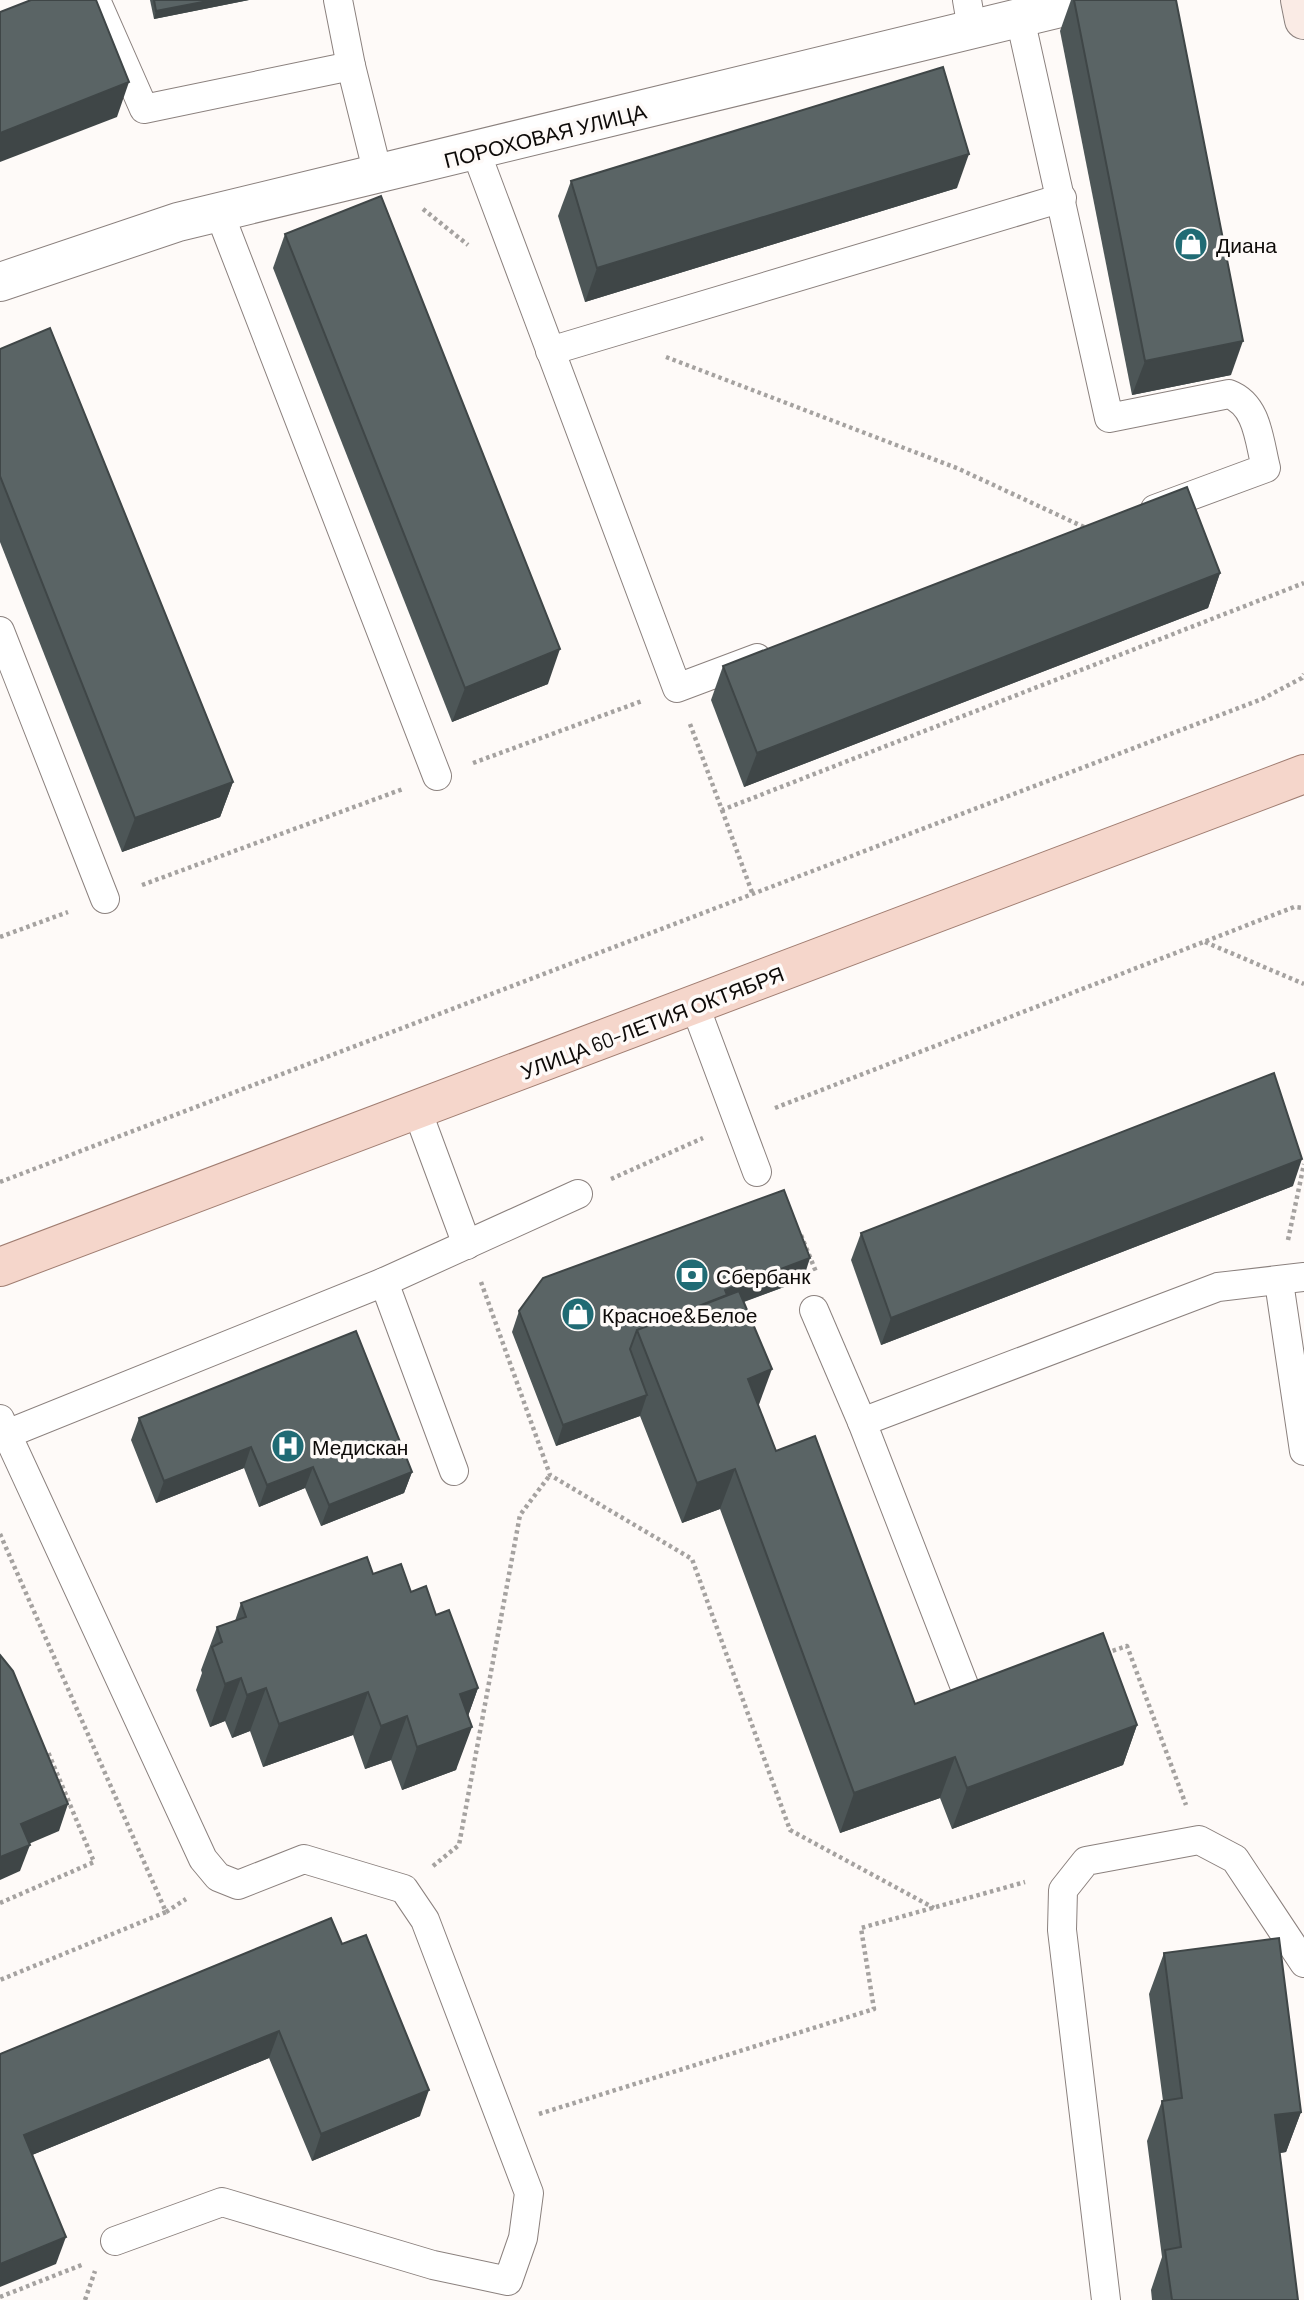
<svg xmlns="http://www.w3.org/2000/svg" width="1304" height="2300" font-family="Barlow,sans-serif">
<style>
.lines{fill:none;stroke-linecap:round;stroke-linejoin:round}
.lane-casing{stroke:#8b817e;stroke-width:30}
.street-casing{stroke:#8b817e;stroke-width:40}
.secondary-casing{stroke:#8b817e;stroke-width:40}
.primary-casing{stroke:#a07d71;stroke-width:40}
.path{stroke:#a5a2a0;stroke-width:4.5;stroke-dasharray:3.5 3.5;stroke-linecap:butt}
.lane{stroke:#fff;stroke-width:28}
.street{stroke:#fff;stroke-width:38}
.secondary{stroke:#faebe5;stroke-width:38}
.primary{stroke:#f5d6cb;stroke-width:38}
.wall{fill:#4d5657}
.shaded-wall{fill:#3f4647}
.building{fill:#5a6465;stroke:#3f4647;stroke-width:2}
.labels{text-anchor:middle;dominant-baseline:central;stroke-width:7;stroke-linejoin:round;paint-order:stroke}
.street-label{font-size:21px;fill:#0e0b09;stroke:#fefaf8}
.poi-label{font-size:21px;fill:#0e0b09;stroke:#fefaf8;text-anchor:start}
</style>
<rect width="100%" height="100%" fill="#fefaf8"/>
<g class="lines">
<defs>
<g id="lane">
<polyline points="96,0 144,109 351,66 378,174"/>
<polyline points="338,0 351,66"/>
<polyline points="967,0 972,29"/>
<path d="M1020,18L1109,418L1229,394C1258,405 1259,441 1266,468L1155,509"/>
<polyline points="476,152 677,688 757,658"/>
<polyline points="219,212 437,776"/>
<polyline points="550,351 1062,198"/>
<polyline points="0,631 105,899"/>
<polyline points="695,1006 757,1172"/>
<polyline points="417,1110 467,1245"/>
<polyline points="384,1282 454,1471"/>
<polyline points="1279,1282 1304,1451"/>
<polyline points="814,1310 862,1422"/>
<polyline points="0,1419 203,1859 218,1877 238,1885 304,1859 404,1889 425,1920 529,2193 523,2238 508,2281 433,2265 222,2202 115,2241"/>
<polyline points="7,1434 384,1282 578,1194"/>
<polyline points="989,1695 971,1703 862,1422 1218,1287 1304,1277"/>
<polyline points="1106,2300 1062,1930 1063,1890 1086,1861 1199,1840 1235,1859 1304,1963"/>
</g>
<polyline id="street" points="0,282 178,222 1093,0"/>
<polyline id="secondary" points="1300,0 1304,20"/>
<polyline id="primary" points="0,1267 1304,774"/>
</defs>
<use href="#lane" class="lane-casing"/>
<use href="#street" class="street-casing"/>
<use href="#secondary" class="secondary-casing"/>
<use href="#primary" class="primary-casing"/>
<g class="path">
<polyline points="423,209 468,245"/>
<polyline points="666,357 959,469 1086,528"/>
<polyline points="690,724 722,810 1304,583"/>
<polyline points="473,763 642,701"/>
<polyline points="722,810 753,895"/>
<polyline points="142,885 403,789"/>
<polyline points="0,937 68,912"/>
<polyline points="1205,942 1304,984"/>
<polyline points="775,1108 1294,907 1304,908"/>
<polyline points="611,1179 703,1138"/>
<polyline points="0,1182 1262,699 1302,678 1304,674"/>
<polyline points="801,1235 816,1272"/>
<polyline points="1288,1240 1304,1164"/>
<polyline points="481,1282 550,1475 692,1559 790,1830 934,1908"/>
<polyline points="0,1534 166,1912 0,1980"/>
<polyline points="1106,1653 1127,1646 1186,1805"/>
<polyline points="433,1866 459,1845 520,1515 550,1475"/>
<polyline points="0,1903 94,1862 48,1752"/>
<polyline points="166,1912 186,1899"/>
<polyline points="539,2114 874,2009 861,1928 1025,1882"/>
<polyline points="0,2297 84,2264"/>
<polyline points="85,2300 95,2271"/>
</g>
<use href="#lane" class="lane"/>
<use href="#street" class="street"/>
<use href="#secondary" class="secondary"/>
<use href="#primary" class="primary"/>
</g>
<g class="wall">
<polygon points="150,0 249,0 154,19"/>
<polygon points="1071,0 1176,0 1231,375 1132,395 1060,31"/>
<polygon points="571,181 957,188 585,302 558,216"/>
<polygon points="285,234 548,684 452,722 273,268"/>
<polygon points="0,349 233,782 220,817 122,852 0,542"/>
<polygon points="1220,573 1208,608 744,787 711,700 723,666"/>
<polygon points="1293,1186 881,1345 851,1260 861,1233"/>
<polygon points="803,1280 744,1302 758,1405 776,1451 915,1704 1137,1725 1123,1765 952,1829 940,1798 840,1833 720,1509 682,1523 640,1416 556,1446 512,1332 519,1311"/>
<polygon points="139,1418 412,1472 404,1493 321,1526 305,1488 259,1507 244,1468 156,1503 131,1440"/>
<polygon points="373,1574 411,1592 436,1615 478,1688 468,1716 456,1770 402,1790 391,1760 365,1769 353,1735 263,1767 250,1731 232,1738 225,1721 210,1727 196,1690 202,1673 201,1670 217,1627 235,1621 241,1603"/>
<polygon points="342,1944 420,2116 312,2161 269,2058 32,2155 56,2264 0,2054"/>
<polygon points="1164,1953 1301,2112 1286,2152 1280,2153 1298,2300 1152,2300 1151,2290 1162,2257 1147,2141 1162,2101 1163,2101 1149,1994"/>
</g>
<g class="shaded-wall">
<polygon points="213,0 249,0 154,19 156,11"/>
<polygon points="129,82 117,117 0,162 0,133"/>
<polygon points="969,154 957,188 585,302 597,268"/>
<polygon points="1243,341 1231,375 1132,395 1145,361"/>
<polygon points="1220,573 1208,608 744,787 757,753"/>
<polygon points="560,649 548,684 452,722 465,688"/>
<polygon points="233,782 220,817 122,852 135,818"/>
<polygon points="1302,1159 1293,1186 881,1345 891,1318"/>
<polygon points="810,1258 803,1280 718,1311 725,1290"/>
<polygon points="772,1369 757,1410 748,1379"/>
<polygon points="647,1395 640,1416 556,1446 563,1425"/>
<polygon points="251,1447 244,1468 156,1503 164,1481"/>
<polygon points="313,1467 305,1488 259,1507 267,1485"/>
<polygon points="735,1469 720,1509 682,1523 697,1483"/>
<polygon points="412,1472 404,1493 321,1526 329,1505"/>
<polygon points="241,1678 225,1721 210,1727 225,1684"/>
<polygon points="266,1688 250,1731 232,1738 247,1695"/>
<polygon points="478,1688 463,1730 472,1727 456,1770 402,1790 417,1747 460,1694"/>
<polygon points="368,1692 353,1735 263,1767 279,1724"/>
<polygon points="407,1716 391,1760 365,1769 381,1726"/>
<polygon points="1137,1725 1123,1765 952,1829 967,1788"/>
<polygon points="955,1757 940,1798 840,1833 854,1793"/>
<polygon points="68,1804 59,1831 12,1851 21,1824"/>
<polygon points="30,1845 20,1871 0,1880 0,1857"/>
<polygon points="279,2031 269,2058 15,2162 24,2135"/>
<polygon points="429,2090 420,2116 312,2161 321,2134"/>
<polygon points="1301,2112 1286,2152 1260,2156 1275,2115"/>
<polygon points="66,2237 56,2264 0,2287 0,2264"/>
</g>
<g class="building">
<polygon points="31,0 96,0 129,82 0,133 0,12"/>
<polygon points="154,0 213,0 156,11"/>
<polygon points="1074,0 1176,0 1243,341 1145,361"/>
<polygon points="943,67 969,154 597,268 571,181"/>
<polygon points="381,196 560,649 465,688 285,234"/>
<polygon points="50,328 233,782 135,818 0,476 0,349"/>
<polygon points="1187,487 1220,573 757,753 723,666"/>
<polygon points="1274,1073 1302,1159 891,1318 861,1233"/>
<polygon points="784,1190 810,1258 725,1290 727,1295 637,1330 630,1349 647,1395 563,1425 519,1311 543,1278"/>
<polygon points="739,1291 772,1369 748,1379 776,1451 815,1436 915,1704 1103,1633 1137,1725 967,1788 955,1757 854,1793 735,1469 697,1483 637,1330"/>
<polygon points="356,1331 412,1472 329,1505 313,1467 267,1485 251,1447 164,1481 139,1418"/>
<polygon points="367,1557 373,1574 401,1564 411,1592 426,1586 436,1615 449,1610 478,1688 460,1694 472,1727 417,1747 407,1716 381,1726 368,1692 279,1724 266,1688 247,1695 241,1678 225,1684 212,1647 222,1642 217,1627 246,1617 241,1603"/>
<polygon points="0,1655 13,1671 68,1804 21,1824 30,1845 0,1857"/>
<polygon points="331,1918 342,1944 366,1935 429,2090 321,2134 279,2031 24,2135 66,2237 0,2264 0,2054"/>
<polygon points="1279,1938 1301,2112 1275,2115 1298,2300 1172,2300 1165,2250 1181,2247 1162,2101 1182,2098 1164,1953"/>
</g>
<defs>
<symbol id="shop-disc" viewBox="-11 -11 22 22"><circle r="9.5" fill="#206b74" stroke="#fefaf8"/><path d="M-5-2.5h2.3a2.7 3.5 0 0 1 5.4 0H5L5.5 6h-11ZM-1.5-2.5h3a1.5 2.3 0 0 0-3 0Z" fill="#fff"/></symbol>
<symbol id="bank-disc" viewBox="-11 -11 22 22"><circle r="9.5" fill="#206b74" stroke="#fefaf8"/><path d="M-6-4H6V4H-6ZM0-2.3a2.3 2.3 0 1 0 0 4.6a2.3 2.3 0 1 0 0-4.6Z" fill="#fff"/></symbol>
<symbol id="hospital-disc" viewBox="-11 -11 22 22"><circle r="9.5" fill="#206b74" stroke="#fefaf8"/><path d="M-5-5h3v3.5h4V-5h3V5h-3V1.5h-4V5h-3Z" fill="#fff"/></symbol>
</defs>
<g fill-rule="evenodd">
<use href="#shop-disc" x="1172" y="225" width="38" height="38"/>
<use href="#bank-disc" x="673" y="1256" width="38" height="38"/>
<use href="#shop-disc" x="559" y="1295" width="38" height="38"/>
<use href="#hospital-disc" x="269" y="1427" width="38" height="38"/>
</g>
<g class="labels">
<g class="street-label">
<text transform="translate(545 135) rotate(-14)">ПОРОХОВАЯ УЛИЦА</text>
<text transform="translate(652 1022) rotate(-21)">УЛИЦА 60-ЛЕТИЯ ОКТЯБРЯ</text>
</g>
<g class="poi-label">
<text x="1216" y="244">Диана</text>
<text x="716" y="1275">Сбербанк</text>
<text x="602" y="1314">Красное&amp;Белое</text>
<text x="312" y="1446">Медискан</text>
</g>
</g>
</svg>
